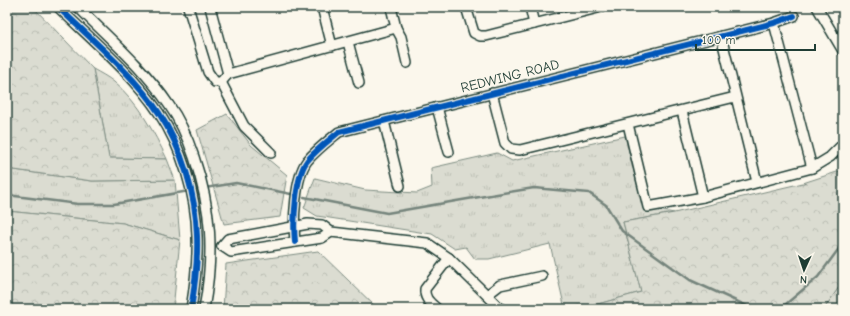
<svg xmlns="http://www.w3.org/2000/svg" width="850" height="316" font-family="'Comic Neue',sans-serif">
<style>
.grass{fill:url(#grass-tufts);stroke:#7d8c82}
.forest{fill:url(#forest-crowns);stroke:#7d8c82}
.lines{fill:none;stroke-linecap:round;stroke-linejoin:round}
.stream{stroke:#74847b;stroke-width:2.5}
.minor-casing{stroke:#1f3d34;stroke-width:12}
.minor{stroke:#fbf7ec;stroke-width:9}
.cycleway-casing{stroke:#fbf7ec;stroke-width:8}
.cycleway{stroke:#0057b8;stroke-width:6}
.labels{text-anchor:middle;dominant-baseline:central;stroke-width:3.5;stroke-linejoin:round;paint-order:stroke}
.street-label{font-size:14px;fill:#1f3d34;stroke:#fbf7ec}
</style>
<defs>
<pattern id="grass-tufts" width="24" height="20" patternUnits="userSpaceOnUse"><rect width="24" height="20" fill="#dbdcd1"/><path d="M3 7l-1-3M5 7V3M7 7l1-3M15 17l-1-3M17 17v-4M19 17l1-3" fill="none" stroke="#bcbeb4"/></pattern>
<pattern id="forest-crowns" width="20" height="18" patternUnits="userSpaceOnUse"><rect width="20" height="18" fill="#dbdcd1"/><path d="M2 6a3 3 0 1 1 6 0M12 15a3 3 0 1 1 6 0" fill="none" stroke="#bcbeb4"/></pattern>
</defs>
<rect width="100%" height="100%" fill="#fbf7ec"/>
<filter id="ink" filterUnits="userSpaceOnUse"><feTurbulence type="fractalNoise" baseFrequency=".025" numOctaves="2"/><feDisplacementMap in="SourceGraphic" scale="8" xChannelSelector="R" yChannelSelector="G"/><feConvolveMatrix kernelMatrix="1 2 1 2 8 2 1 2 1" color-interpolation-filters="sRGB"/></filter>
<g filter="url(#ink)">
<g class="grass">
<path d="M93,69C100,73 108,77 114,82C138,102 154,132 167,159L109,158Z"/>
<polygon points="625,136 643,207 674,213 623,222 641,292 580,309 565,309 550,244 489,259 475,259 466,247 455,249 432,234 317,216 304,208 315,178 365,190 417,193 432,187 431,168 497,153 512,161"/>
<polygon points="7,169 92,181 175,180 180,240 123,223 7,211"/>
<polygon points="843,281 843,309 824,309"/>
</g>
<g class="forest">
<polygon points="7,7 33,7 93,69 109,158 167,159 175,180 92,181 7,169"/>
<polygon points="227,114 251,145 287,175 280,217 224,224 197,130"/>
<polygon points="843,170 843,281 824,309 580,309 641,292 623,222 674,213 803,183"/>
<polygon points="7,211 123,223 180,240 173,309 7,309"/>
<polygon points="318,251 378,309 223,309 226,264"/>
</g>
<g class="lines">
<g class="stream">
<polyline points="205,188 236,183 291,194"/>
<polyline points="7,195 78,204 114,204 189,191"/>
<polyline points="304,197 387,213 485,196 534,188 589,193 606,205 622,231 690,280 747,306 767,309"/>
<polyline points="780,309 818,277 843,243"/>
</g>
<defs>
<g id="minor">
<path d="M58,7C91,39 134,75 159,113C182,148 196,194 197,236C198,261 195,285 191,309"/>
<path d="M78,7C109,38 144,68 169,105C180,120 188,139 194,157C212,210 214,254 204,309"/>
<polyline points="188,7 208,72 215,82 221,82 228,74"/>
<polyline points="210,7 228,74 396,28 391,7"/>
<polyline points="322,7 332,46"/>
<polyline points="466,7 474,33 480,36 486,36 602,7"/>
<polyline points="530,7 534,24"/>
<polyline points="817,7 843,51"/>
<polyline points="774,23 812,168"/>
<polyline points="396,28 401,37 407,63"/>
<polyline points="721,36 757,182"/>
<polyline points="348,42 359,83"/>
<polyline points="221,82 244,126 271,153"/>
<polyline points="492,93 505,143 511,149 520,150 735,97"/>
<polyline points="437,107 449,152"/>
<polyline points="682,111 703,197"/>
<polyline points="384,121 400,186"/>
<polyline points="628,124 648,207 703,197 812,168 830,157 843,144"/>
<path d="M295,242C293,222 295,177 307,161C316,150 328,141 339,132L774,23L794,16"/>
<polyline points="222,246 228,239 308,224 322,225 331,232 427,243 449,258 501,309"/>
<polyline points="222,246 231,252 322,238 331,232"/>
<polyline points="487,295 500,285 542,276"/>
<path d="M437,309C431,303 424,299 425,289L449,258"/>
</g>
</defs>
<use href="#minor" class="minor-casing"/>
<use href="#minor" class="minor"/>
<defs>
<g id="cycleway">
<path d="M58,7C91,39 134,75 159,113C182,148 196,194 197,236C198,261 195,285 191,309"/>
<path d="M295,242C293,222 295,177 307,161C316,150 328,141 339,132L774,23L794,16"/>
</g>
</defs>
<use href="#cycleway" class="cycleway-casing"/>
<use href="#cycleway" class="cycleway"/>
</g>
</g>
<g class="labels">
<g class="street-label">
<text transform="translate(510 76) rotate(-14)">REDWING ROAD</text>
</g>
</g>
<rect width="850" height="316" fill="none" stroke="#fbf7ec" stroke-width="24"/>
<rect x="12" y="12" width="826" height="292" fill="none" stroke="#1f3d34" stroke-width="1.5" filter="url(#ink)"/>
<g transform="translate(804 270) rotate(183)" stroke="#fbf7ec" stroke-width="3" paint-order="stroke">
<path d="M0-3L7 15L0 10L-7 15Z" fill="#1f3d34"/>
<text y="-6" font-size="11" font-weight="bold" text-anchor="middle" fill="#1f3d34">N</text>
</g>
<path d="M696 44v6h119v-6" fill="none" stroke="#1f3d34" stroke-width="2"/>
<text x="702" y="44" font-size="12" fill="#1f3d34" stroke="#fbf7ec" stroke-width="3" paint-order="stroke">100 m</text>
</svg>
